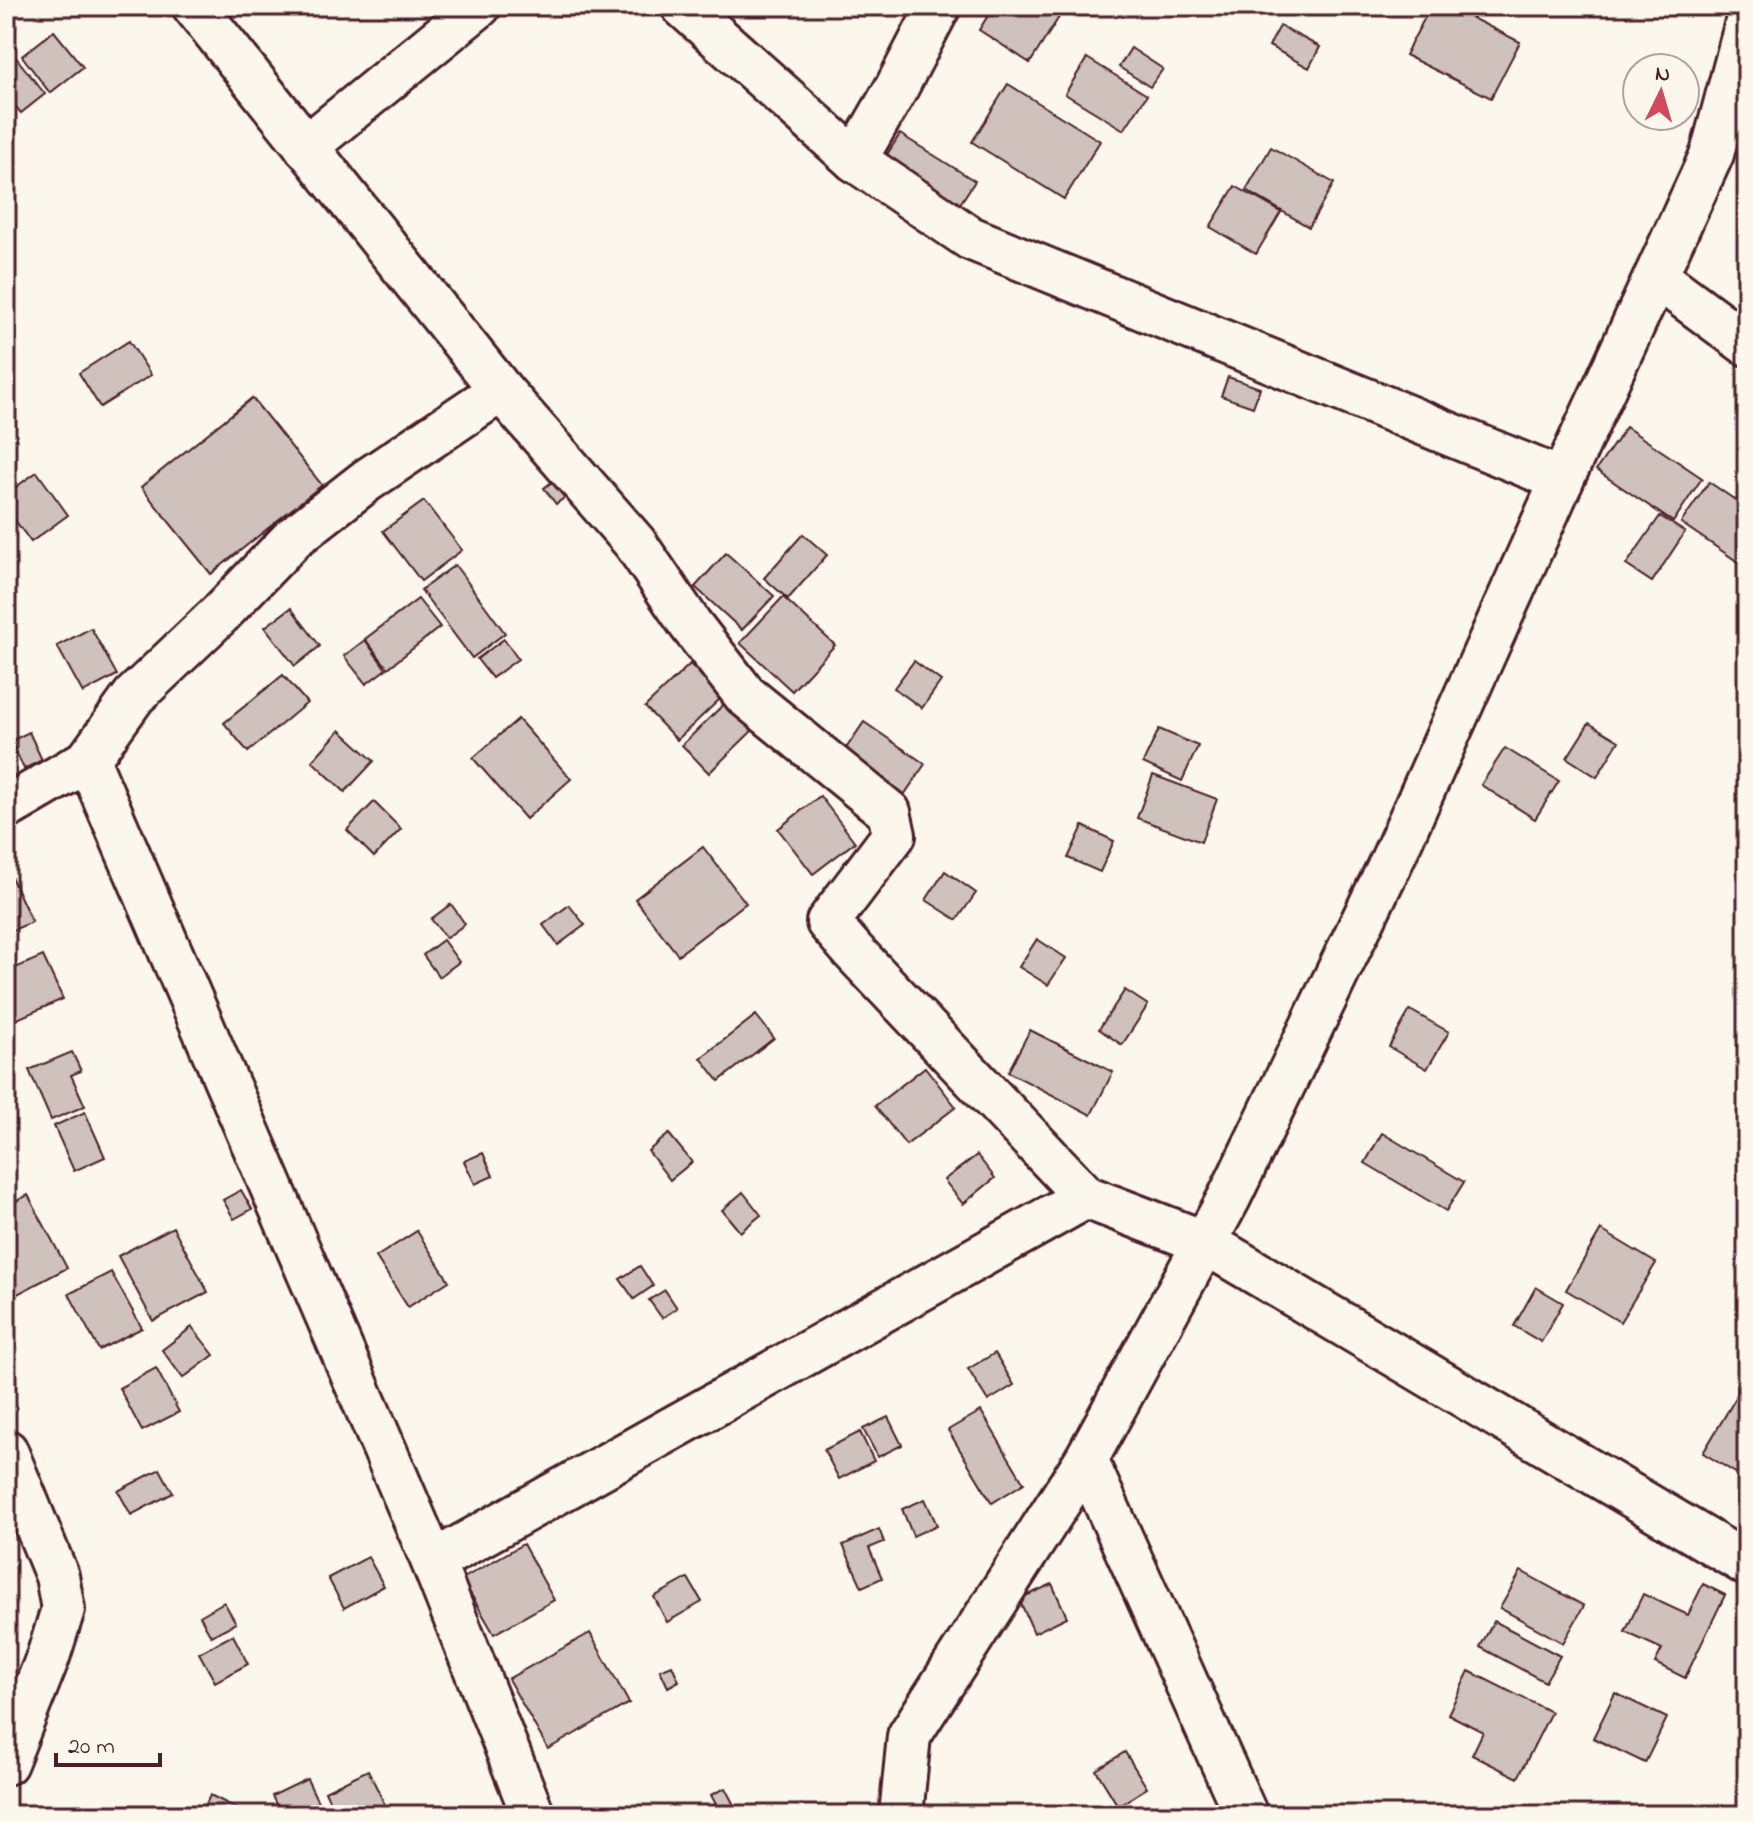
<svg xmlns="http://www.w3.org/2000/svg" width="1753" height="1821" font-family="'Indie Flower',sans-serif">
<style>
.building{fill:#cfc2bc;stroke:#4a1f2b;stroke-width:2}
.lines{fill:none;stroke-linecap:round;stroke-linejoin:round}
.street-casing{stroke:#4a1f2b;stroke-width:48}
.street{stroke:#fbf7ec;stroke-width:42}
</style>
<rect width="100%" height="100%" fill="#fbf7ec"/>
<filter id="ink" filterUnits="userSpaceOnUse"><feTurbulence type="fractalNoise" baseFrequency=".0125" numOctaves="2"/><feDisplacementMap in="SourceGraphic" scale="16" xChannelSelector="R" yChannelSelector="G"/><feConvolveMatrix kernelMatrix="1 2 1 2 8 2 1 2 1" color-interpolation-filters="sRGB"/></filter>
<g filter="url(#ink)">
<g class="building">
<polygon points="994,6 1066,6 1030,63 979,30"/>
<polygon points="1431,6 1448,6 1520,42 1491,98 1405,55"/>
<polygon points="1280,26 1320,47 1309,68 1269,46"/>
<polygon points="54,31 83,67 50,93 22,56"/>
<polygon points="1131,48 1163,69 1150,87 1119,67"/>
<polygon points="10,50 45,94 21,113 6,94 6,53"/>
<polygon points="1087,58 1147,95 1124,130 1065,94"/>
<polygon points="1008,84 1100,141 1064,199 972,142"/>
<polygon points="900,134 975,181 956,210 881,164"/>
<polygon points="1271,147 1334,183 1309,227 1246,190"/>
<polygon points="1235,186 1281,212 1256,254 1210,227"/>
<polygon points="129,341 151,375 100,407 79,373"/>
<polygon points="1228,377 1260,388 1253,407 1221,396"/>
<polygon points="252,398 322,485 211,574 141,487"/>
<polygon points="1626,427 1702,478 1673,522 1596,470"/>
<polygon points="37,472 68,515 31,542 6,508 6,494"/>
<polygon points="556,479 568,495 556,504 544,488"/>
<polygon points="1709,482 1747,508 1747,568 1681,523"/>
<polygon points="424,501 462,550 421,581 383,531"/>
<polygon points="1660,516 1685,532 1652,582 1626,565"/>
<polygon points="803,534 827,555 788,599 764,578"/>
<polygon points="726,553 774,596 742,630 695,587"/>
<polygon points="455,565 505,633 472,658 421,590"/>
<polygon points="783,597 835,645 792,691 740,643"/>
<polygon points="418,599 440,627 388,668 365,639"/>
<polygon points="291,608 320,646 295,666 265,627"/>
<polygon points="91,628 117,675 83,693 57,646"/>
<polygon points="504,639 518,659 492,678 477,659"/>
<polygon points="365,640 386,669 366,684 344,656"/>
<polygon points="914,661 941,681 922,708 894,688"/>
<polygon points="690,664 722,697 677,740 645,707"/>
<polygon points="283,675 307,703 248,752 224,723"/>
<polygon points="728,700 755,728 709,773 682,745"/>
<polygon points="518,719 571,779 526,819 473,758"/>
<polygon points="864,722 925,764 904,795 843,753"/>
<polygon points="1589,723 1619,741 1597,777 1567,758"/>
<polygon points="1159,729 1198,746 1182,781 1143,763"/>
<polygon points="340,730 374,761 345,792 312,761"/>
<polygon points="29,732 42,760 24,769 11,741"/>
<polygon points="1505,748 1559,781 1535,819 1481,785"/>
<polygon points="1153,775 1217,799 1201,842 1137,818"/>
<polygon points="820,796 855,842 813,874 778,829"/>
<polygon points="374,802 401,829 374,857 347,830"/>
<polygon points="1083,826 1114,841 1100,872 1068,858"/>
<polygon points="703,847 746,903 678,955 635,899"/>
<polygon points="6,866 32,922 6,933"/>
<polygon points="945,871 976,893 957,920 926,900"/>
<polygon points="451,904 465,924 446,938 431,919"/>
<polygon points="569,905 585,925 558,945 543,925"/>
<polygon points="1037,939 1066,958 1048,985 1019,967"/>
<polygon points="443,940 459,962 439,977 423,955"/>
<polygon points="43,956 63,999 15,1020 6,1000 6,972"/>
<polygon points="1125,990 1148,1005 1122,1045 1099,1029"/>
<polygon points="1410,1010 1449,1032 1427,1069 1389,1047"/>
<polygon points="756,1015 774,1038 719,1081 701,1058"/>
<polygon points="1030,1030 1113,1072 1091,1115 1008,1072"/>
<polygon points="72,1052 81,1071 71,1075 85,1106 51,1120 29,1070"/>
<polygon points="925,1067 956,1107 906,1145 875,1106"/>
<polygon points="85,1112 105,1157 74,1171 54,1126"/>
<polygon points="1382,1133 1464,1182 1446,1211 1365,1163"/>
<polygon points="669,1134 692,1162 670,1180 648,1151"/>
<polygon points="483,1153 493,1176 475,1184 464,1161"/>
<polygon points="977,1155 995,1178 963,1204 944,1180"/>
<polygon points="241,1190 252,1209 234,1219 223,1200"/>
<polygon points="743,1192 761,1215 740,1232 722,1210"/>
<polygon points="28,1195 67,1268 8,1299 6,1295 6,1206"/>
<polygon points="173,1227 208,1292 153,1321 118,1256"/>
<polygon points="1601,1230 1656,1263 1620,1322 1566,1290"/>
<polygon points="417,1231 449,1281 408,1307 376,1257"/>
<polygon points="640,1266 653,1286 634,1299 620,1279"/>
<polygon points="111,1272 142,1328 99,1350 69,1294"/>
<polygon points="1536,1287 1563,1303 1541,1342 1514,1326"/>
<polygon points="665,1290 677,1308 662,1318 649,1300"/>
<polygon points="192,1327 214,1355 183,1378 162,1350"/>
<polygon points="995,1353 1014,1385 988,1401 968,1369"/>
<polygon points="156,1368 179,1412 142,1431 119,1388"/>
<polygon points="1747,1379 1747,1480 1703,1453"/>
<polygon points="981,1411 1024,1483 992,1503 948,1430"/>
<polygon points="888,1417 902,1445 878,1457 863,1429"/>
<polygon points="860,1432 874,1461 839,1479 824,1450"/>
<polygon points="160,1469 173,1493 131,1515 118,1491"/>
<polygon points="925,1499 937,1525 913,1536 902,1509"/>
<polygon points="879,1529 884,1542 869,1548 882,1578 862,1587 843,1545"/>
<polygon points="523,1544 554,1600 494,1634 462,1579"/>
<polygon points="368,1557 384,1586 344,1608 328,1578"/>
<polygon points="1521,1571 1584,1606 1563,1643 1500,1608"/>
<polygon points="688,1578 702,1602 667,1622 654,1597"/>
<polygon points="1052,1584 1067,1617 1034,1633 1019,1599"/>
<polygon points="1703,1584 1725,1595 1685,1678 1655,1663 1662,1649 1625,1632 1643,1594 1688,1615"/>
<polygon points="224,1602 236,1623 211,1636 200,1616"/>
<polygon points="1494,1621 1560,1656 1545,1682 1480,1647"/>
<polygon points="590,1633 629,1703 548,1749 508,1679"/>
<polygon points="233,1635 248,1664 215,1682 199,1653"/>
<polygon points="672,1665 679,1681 668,1687 660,1670"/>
<polygon points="1469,1671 1551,1712 1518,1778 1472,1755 1483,1732 1448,1714"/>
<polygon points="1615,1693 1667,1718 1645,1763 1593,1738"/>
<polygon points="1125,1752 1147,1788 1118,1806 1096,1770"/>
<polygon points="368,1770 390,1815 336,1815 325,1791"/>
<polygon points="307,1779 320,1806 300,1815 281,1815 272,1796"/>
<polygon points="725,1788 735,1807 721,1814 711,1795"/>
<polygon points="210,1795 244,1812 243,1815 201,1815"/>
</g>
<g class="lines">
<defs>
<g id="street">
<polyline points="194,6 501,390 635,543 690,624 745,695 889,812 894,835 828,922 854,952 1086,1197 1206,1243 1747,1564"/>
<polyline points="683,6 855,160 970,238 1562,480"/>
<polyline points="306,147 479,6"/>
<polyline points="855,160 897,87 939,6"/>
<polyline points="1657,277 1747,344"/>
<polyline points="88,760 433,1562 533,1815"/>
<polyline points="6,808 88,760 134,696 220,614 293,538 366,481 501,390"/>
<polyline points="6,1451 57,1576 63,1609 48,1657 6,1763"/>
<polyline points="1086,1460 1246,1815"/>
<polyline points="433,1562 1086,1197"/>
<polyline points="901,1815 909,1736 1086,1460 1229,1198 1392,860 1562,480 1712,154 1747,22"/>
</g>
</defs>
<use href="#street" class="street-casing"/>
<use href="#street" class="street"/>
</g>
</g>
<rect width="1753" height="1821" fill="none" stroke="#fbf7ec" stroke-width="32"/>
<rect x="16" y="16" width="1721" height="1789" fill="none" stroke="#4a1f2b" stroke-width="3" filter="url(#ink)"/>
<g transform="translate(1661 92) rotate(5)"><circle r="38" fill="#fbf7ec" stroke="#b4a19f" stroke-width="2"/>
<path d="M0-6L14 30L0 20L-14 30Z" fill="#d1495b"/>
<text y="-12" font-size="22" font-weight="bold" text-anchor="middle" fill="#4a1f2b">N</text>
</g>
<path d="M56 1753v12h104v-12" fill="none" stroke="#4a1f2b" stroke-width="4"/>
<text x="68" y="1753" font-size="24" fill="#4a1f2b" stroke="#fbf7ec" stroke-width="6" paint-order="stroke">20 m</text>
</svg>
